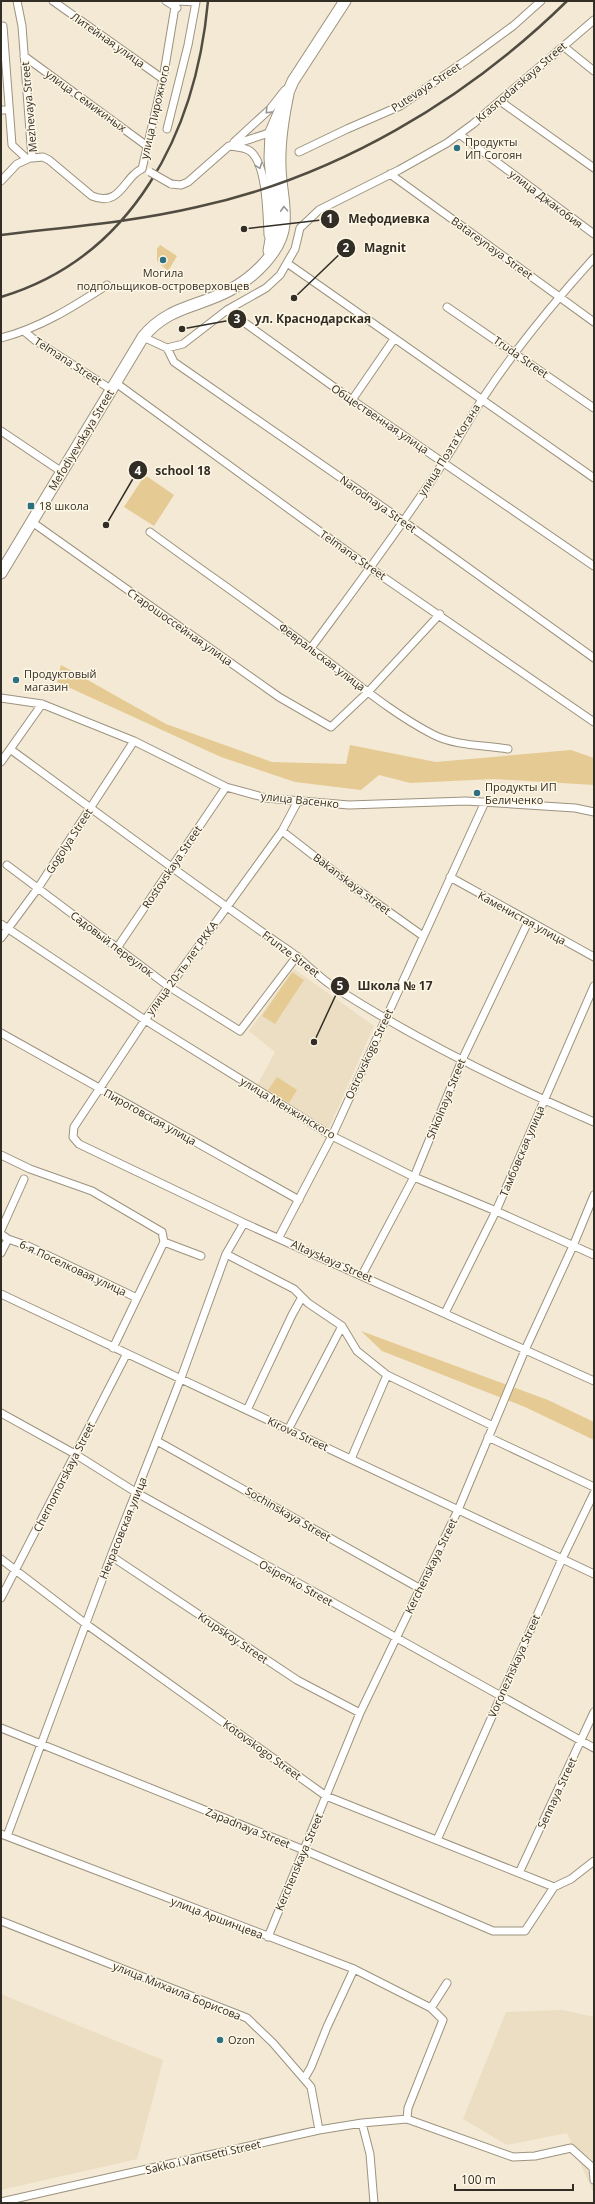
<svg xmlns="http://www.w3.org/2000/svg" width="595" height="2204" font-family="'Open Sans',sans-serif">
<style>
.built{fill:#ebdec2}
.green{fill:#e5cb93}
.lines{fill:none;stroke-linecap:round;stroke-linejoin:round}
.minor-casing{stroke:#9c937f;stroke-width:9}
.primary-casing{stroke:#9c937f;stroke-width:13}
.minor{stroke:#fff;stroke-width:7}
.primary{stroke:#fff;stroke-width:11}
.rail{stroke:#514c42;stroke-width:2.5}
.minor-bridge-casing{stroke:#9c937f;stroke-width:9;stroke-linecap:butt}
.minor-bridge{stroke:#fff;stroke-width:7}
.oneway{stroke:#989692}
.poi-dot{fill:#2d7081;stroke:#fff7e6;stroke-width:1.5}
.labels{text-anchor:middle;stroke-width:3;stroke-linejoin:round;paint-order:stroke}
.street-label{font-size:11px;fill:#322e26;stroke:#fff7e6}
.poi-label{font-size:11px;fill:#322e26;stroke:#fff7e6;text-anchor:start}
.leader{fill:none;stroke:#322e26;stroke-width:1.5}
.callout-dot{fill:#322e26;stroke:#fff7e6;stroke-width:1.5}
.mark-label{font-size:12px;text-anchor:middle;font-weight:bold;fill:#fff}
.callout-label{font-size:12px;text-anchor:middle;font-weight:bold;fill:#322e26;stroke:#fff7e6;stroke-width:3;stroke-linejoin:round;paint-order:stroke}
</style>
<rect width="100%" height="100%" fill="#f3e9d4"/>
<!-- built -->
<path class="built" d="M294,969L374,1026L328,1130L257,1086L275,1052L249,1031Z
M1,1994L163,2060L137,2159L1,2190Z
M562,2010L594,2017V2194L567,2133L507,2145L463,2119L506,2012Z"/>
<!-- green -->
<path class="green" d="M160,245L177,256L168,271L157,261V249Z
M145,475L174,495L154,526L124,507Z
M61,665L166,724L272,762L346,764L350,745L436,762L571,750L594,758V785L494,779L410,783L379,775L361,790L295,782L221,757L57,682Z
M292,972L304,980L275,1024L262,1016Z
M277,1077L297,1090L289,1103L268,1090Z
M361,1331L548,1400L594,1422V1440L525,1407L382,1351Z"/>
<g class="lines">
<!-- minor casing -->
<g class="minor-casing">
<path id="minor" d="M17,1L22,26L32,158L43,157L49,160L92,196C121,208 124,176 142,169L163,79L176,1
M53,1L163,79
M166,1L177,8
M3,26L12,145L26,158
M563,46L594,71
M24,56L147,146
M500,101L594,168
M1,110H9
M167,129L188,45L196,2L178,1
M459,134L594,234
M234,142L270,109L285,90
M229,146C236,147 244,147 250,151C267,164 267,215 268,235
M299,152L347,129L400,106L468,59L513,26L541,1
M390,174L594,322
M1,181L17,164L30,158
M171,184L181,185L188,182L229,146L275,131
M287,263L594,478
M447,307L594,408
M227,310L352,400L594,566
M25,332L36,341L112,390
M143,337L167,348L183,344L227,310L266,288L280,275L295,249L300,228L319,210L399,170L447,143L473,124L594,20
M1,338C40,328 73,307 107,285
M167,348L174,362L403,521L594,658
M116,383L370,568L594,722
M352,400L394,339
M1,431L62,472
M32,522L279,697L331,727L368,692L440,614
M150,532C203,571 257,608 310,648C350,677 389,712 434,735C456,746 485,745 508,749
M311,648C356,587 402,526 443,463C457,442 469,419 483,398C516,348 554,302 594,258
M1,698L42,704L134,741L226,787L266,798L349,805L466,801L575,808L594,812
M10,749C102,816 194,885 288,950C304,961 317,976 334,987C416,1040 504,1083 594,1122
M1,762L42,704
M298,801L282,831L145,1020L74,1127L73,1137L79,1144L244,1223L594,1381
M282,831L354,887L423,936
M7,865L168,986L240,1031L297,956
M450,877L594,957
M1,924L145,1020L332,1136L414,1177L496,1211L594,1255
M1,938L38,888L134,741
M117,948L226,787
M1,1033L299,1200
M1,1155L30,1169L92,1191L162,1232L164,1242L201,1256
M1,1230L24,1179
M1,1234L8,1239L1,1253
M279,1237L332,1136L485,802
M8,1239L28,1246L137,1298
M226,1254L294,1289L308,1303L342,1326L357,1351L387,1375L493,1426
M362,1275L414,1177L462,1060L528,922
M1,1294L594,1574
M445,1313L496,1211L594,986
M113,1348L164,1242
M247,1410L292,1315L302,1297
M1,1413L75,1454L137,1493L594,1748
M288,1430L342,1326
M488,1437L594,1487
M157,1441L419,1588
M351,1459L387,1375
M111,1556L297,1680L360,1713
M1,1559L86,1624L326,1796L554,1887
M1,1598L126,1355
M1,1728L304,1850L493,1931H525L554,1887L571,1879L594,1861
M1,1834L354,1969L431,2008L443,2020L408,2108L407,2119
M7,1836L111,1556L181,1378L226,1254L244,1223
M437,1840L562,1559L594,1493
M519,1873L594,1712
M1,1921L247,2018L273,2043L311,2087L319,2130
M268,1937L360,1713L458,1510L525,1350L573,1246L594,1195
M431,2008L447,1983
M304,2079L311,2067L327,2027L354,1969
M362,2123L370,2154L374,2203
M1,2202L319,2130L362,2123L407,2119L513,2157L535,2156L571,2148L593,2168L594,2180"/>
</g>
<!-- primary casing -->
<g class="primary-casing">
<path id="primary" d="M269,251L275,216L270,158L271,132L293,81L345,1
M1,573L143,337C168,306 199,307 230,290C253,278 282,251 284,224C286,204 280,185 280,166C279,141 283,118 288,94"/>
</g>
<!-- minor -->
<use href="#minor" class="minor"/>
<!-- primary -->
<use href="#primary" class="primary"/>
<!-- rail -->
<path class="rail" d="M1,235C67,227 133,222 197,207C336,177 466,100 567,1
M1,297C134,257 196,131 208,1"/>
<!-- minor-bridge casing -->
<g class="minor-bridge-casing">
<path id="minor-bridge" d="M150,172L171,184"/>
</g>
<!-- minor-bridge -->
<use href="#minor-bridge" class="minor-bridge"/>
</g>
<!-- one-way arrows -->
<defs><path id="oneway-chevron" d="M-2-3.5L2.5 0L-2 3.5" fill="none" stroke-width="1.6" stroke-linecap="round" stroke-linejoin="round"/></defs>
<g class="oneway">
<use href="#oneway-chevron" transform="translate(268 111) rotate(133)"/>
<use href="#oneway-chevron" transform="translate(259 166) rotate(70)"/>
<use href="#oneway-chevron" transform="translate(284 209) rotate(-93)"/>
</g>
<!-- markers -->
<g class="poi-dot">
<circle cx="457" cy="148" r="4"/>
<circle cx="163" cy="260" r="4"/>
<rect x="27" y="502" width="8" height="8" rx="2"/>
<circle cx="16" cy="680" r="4"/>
<circle cx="477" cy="793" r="4"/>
<circle cx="220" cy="2040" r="4"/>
</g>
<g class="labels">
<!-- street labels -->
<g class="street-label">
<text transform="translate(108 40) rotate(35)" y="4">Литейная улица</text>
<text transform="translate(521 82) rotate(-41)" y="4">Krasnodarskaya Street</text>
<text transform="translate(426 87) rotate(-33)" y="4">Putevaya Street</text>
<text transform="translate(86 101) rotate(36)" y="4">улица Семикиных</text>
<text transform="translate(29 107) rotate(-95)" y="4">Mezhevaya Street</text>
<text transform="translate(155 112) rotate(-77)" y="4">улица Пирожного</text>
<text transform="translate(546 199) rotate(37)" y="4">улица Джакобия</text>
<text transform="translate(492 248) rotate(36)" y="4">Batareynaya Street</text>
<text transform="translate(521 357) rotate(35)" y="4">Truda Street</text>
<text transform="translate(68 361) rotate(33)" y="4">Telmana Street</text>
<text transform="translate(380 419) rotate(34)" y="4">Общественная улица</text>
<text transform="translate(81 440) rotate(-59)" y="4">Mefodiyevskaya Street</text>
<text transform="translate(449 450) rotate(-58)" y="4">улица Поэта Когана</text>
<text transform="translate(378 504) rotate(35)" y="4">Narodnaya Street</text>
<text transform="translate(353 555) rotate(35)" y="4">Telmana Street</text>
<text transform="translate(180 627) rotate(35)" y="4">Старошоссейная улица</text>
<text transform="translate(322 657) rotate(37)" y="4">Февральская улица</text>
<text transform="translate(300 800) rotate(6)" y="4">улица Васенко</text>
<text transform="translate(69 841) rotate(-57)" y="4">Gogolya Street</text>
<text transform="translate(172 867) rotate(-56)" y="4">Rostovskaya Street</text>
<text transform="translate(352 884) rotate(37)" y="4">Bakanskaya street</text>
<text transform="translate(522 918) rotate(29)" y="4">Каменистая улица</text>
<text transform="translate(112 944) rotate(37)" y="4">Садовый переулок</text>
<text transform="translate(291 954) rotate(37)" y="4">Frunze Street</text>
<text transform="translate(182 968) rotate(-54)" y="4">улица 20-ть лет РККА</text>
<text transform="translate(369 1054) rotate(-65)" y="4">Ostrovskogo Street</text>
<text transform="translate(446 1099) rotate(-68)" y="4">Shkolnaya Street</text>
<text transform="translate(288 1108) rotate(31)" y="4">улица Менжинского</text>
<text transform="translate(150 1117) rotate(29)" y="4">Пироговская улица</text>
<text transform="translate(522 1151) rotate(-67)" y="4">Тамбовская улица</text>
<text transform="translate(332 1261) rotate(24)" y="4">Altayskaya Street</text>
<text transform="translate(73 1268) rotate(25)" y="4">6-я Поселковая улица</text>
<text transform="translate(298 1434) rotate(25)" y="4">Kirova Street</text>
<text transform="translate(64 1477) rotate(-63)" y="4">Chernomorskaya Street</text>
<text transform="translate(288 1514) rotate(30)" y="4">Sochinskaya Street</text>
<text transform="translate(123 1528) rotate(-68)" y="4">Некрасовская улица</text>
<text transform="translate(431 1566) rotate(-64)" y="4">Kerchenskaya Street</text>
<text transform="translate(296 1583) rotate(29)" y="4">Osipenko Street</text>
<text transform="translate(233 1638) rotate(34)" y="4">Krupskoy Street</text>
<text transform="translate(514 1666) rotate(-66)" y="4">Voronezhskaya Street</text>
<text transform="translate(262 1750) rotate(36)" y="4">Kotovskogo Street</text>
<text transform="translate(557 1793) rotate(-65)" y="4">Sennaya Street</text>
<text transform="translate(248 1828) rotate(22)" y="4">Zapadnaya Street</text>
<text transform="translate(299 1862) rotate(-67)" y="4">Kerchenskaya Street</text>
<text transform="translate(217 1918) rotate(21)" y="4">улица Аршинцева</text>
<text transform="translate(177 1991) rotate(22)" y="4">улица Михаила Борисова</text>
<text transform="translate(203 2157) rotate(-13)" y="4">Sakko i Vantsetti Street</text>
</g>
<!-- poi labels -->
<g class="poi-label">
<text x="465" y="146">Продукты<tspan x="465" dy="13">ИП Согоян</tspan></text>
<text x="163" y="277" text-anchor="middle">Могила<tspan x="163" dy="13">подпольщиков-островерховцев</tspan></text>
<text x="39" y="510">18 школа</text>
<text x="24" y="678">Продуктовый<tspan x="24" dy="13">магазин</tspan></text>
<text x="485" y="791">Продукты ИП<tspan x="485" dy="13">Беличенко</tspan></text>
<text x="228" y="2044">Ozon</text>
</g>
</g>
<!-- callouts -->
<path class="leader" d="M244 229L330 219M294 298L346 248M182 329L237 319M106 525L138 470M314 1042L340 986"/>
<g class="callout-dot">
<circle cx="244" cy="229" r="4"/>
<circle cx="294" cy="298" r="4"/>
<circle cx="182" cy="329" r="4"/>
<circle cx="106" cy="525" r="4"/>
<circle cx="314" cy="1042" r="4"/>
<circle cx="330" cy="219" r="10"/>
<circle cx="346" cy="248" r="10"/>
<circle cx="237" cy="319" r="10"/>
<circle cx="138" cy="470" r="10"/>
<circle cx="340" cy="986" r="10"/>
</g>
<g class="mark-label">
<text x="330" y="223">1</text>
<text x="346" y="252">2</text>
<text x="237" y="323">3</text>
<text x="138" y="475">4</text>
<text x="340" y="990">5</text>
</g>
<g class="callout-label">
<text x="389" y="223">Мефодиевка</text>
<text x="385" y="252">Magnit</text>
<text x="313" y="323">ул. Краснодарская</text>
<text x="183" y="475">school 18</text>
<text x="395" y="990">Школа № 17</text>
</g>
<!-- border -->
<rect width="595" height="2204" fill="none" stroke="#322e26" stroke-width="4"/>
<!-- scale -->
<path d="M455 2184v6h118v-6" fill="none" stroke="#322e26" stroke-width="2"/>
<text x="461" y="2184" font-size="12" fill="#322e26" stroke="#fff7e6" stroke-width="3" paint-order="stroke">100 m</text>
</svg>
